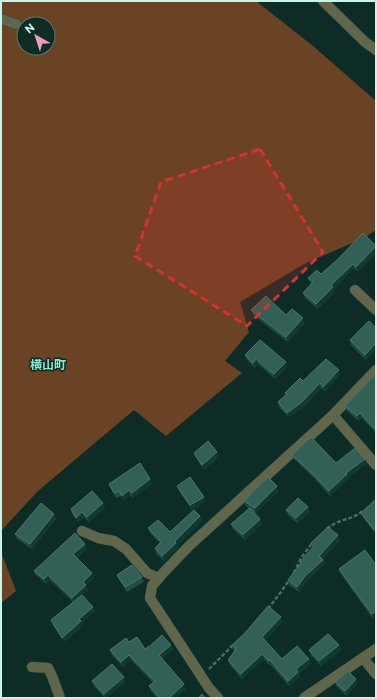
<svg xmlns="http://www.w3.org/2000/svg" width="377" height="699" font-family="Commissioner,'Noto Sans JP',sans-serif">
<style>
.green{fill:#6a4324;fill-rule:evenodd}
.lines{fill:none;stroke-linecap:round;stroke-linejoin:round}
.minor-casing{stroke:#274841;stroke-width:11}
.path{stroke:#476b63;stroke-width:2.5;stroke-dasharray:4 2;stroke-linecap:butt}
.minor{stroke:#60664a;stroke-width:10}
.wall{fill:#204e44}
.shaded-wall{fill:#113931}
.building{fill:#326056;stroke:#49776d}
.marked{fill:#d53232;fill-opacity:0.2;stroke:#d53232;stroke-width:3;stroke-dasharray:8 5;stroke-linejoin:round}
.labels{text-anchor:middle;stroke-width:3;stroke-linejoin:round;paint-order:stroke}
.quarter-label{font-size:12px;font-weight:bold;fill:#89e8d2;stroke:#0d2c26}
</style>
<rect width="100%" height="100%" fill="#0d2c26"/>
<!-- green -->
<path class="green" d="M1,1H256L313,46L376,101V230L364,238L306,263L240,302L249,332L225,361L242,373L166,436L134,410L38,491L1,531ZM24,24H48V48H24Z
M1,552L16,591L1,603Z"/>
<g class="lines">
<!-- minor casing -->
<g class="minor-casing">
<path id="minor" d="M323,1L365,42L376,50
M1,19L16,24
M355,290L376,310
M333,415L376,465
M82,531L98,538L114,541L126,549L147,573L159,578
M363,658L376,674
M32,667L48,668L52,676L60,698
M218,698L209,688L150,598L152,586L164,572L189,546L333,415L376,370
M304,698L376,649"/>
</g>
<!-- path -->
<path class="path" d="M327,529C337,519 352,520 363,511
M294,573L301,558L313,542
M268,609L278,596L290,579
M209,669L234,644"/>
<!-- minor -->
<use href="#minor" class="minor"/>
</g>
<!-- wall -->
<path class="wall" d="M376,246V253L358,272L354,268L334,289L335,292L318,309L305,298L303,293L311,284L308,278L321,274Z
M251,310L305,323L288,342L253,315Z
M376,328V349L366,360L351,345L350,340Z
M245,355L287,367L275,379L258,364L255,368L247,360Z
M376,374V433L362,418L359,421L347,411L345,406Z
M340,375L325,391L321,388L304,407L289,417L279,407L278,402L286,395L285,393L303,381Z
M194,453L219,457L204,470L196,458Z
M292,455L336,463L366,464L348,478V479L330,496L315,479L294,459Z
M150,479L152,484L133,498L130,495L124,501L121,496L116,498L109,484Z
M177,486L205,501L192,510L179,491Z
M279,491L256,513L251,509L262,524L245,540L233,529L231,524L249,508L246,506L244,501Z
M376,499V534L363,517L361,513Z
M103,503L105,508L89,522L84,517L78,522L72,513L71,509Z
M286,510L310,512L297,523L288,515Z
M54,514L56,519L32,549L17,539L15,534Z
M200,516L202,521L177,546L178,548L164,561L156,553L155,548L160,543L150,533L148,528L170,532Z
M340,540L323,559L324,564L307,581L299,592L289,585L288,580L300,564V562L313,548L311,543Z
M87,549L77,558L94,578L86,585L88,590L82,595L93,607L95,611L82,623L83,626L64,642L53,625L51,620L73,602L50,580L46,584L36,575L34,571Z
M365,550L373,619L341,574L339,569Z
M117,575L142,577L144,582L127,592L119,579Z
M281,617L282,622L265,641L282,659H309L311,664L299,673L300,677L289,686L271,665L270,666L264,659L242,679L230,665L228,660L235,651L233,650L232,645Z
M129,642L145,649L149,647L171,645L173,650L162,658L186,689L176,698H157L151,691L149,686L153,683L131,660L123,667L112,655L110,650Z
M339,645L341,650L321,666L311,655L309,650Z
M124,677L125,682L107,698H105L94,686L92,681Z
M356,679L357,684L347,696L337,687L335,682Z"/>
<!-- shaded-wall -->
<path class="shaded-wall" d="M376,246V253L358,272L356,267Z
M353,264L354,268L334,289L335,292L318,309L316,304L331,285Z
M303,318L305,323L288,342L286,337Z
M376,343V349L366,360L365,355Z
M256,359L258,364L255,368L253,363Z
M286,362L287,367L275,379L274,374Z
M339,370L340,375L325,391L323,387Z
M320,383L321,388L304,407L289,417L287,413Z
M360,413L362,418L359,421L357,416Z
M217,452L219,457L204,470L202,465Z
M365,459L366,464L348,478V479L330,496L329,491L346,473Z
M150,479L152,484L133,498L132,493Z
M277,486L279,491L256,513L255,508Z
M129,490L130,495L124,501L122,496Z
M204,497L205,501L192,510L190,505Z
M103,503L105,508L89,522L87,517Z
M308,507L310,512L297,523L296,518Z
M82,512L84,517L78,522L76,518Z
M54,514L56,519L32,549L30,544Z
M200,516L202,521L177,546L178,548L164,561L162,556L175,541Z
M260,519L262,524L245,540L243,535Z
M338,535L340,540L321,561L323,560L324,564L307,581L299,592L297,587L319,556Z
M85,544L87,549L75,559L73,554Z
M92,573L94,578L86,585L88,590L74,603L72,598L83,582Z
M48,575L50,580L46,584L44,579Z
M93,607L95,611L82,623L83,626L64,642L62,638L79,619Z
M376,611V617L373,619L372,614Z
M281,617L282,622L264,642L262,637Z
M171,645L173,650L161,659L159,655Z
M339,645L341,650L321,666L319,661Z
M262,654L264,659L242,679L241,674Z
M129,655L131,660L123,667L121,662Z
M309,659L311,664L299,673L300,677L289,686L288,681L296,669Z
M270,660L271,665L270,666L269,661Z
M124,677L125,682L107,698H106L104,694Z
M356,679L357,684L347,696L345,691Z
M184,684L186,689L176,698H169Z"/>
<!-- building -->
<path class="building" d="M363,233L376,246L356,267L353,264L331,285L333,287L316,304L303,293L313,282L308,278L317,270L321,274L337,260Z
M266,296L286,315L292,309L303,318L286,337L251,310Z
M369,321L376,328V343L365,355L350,340Z
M260,340L286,362L274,374L256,359L253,363L245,355Z
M326,359L339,370L323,387L320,383L302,402L287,413L278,402L287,394L285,393L300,378L303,381Z
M376,374V430L360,413L357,416L345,406Z
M311,437L336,463L355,448L365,459L346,473L347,474L329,491L313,474L292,455Z
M208,441L217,452L202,465L194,453Z
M140,463L150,479L132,493L129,490L122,496L119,491L114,493L109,484Z
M190,477L204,497L190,505L177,486Z
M268,477L277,486L255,508L244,501Z
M92,491L103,503L87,517L82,512L76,518L71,509Z
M298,498L308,507L296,518L286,510Z
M376,499V528L374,530L361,513Z
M41,503L54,514L30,544L15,534Z
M250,508L260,519L243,535L231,524Z
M194,510L200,516L175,541L176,543L162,556L155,548L161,542L148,528L158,520L170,532Z
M328,527L338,535L319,556L323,560L305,576L297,587L288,580L301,563L300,562L314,546L311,543Z
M75,533L85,544L73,554L92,573L83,582L86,585L72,598L48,575L44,579L34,571Z
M365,550L376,565V611L372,614L339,569Z
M132,565L142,577L125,587L117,575Z
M82,595L93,607L79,619L81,621L62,638L51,620Z
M268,606L281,617L262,637L282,659L297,646L309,659L296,669L298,672L288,681L270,660L269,661L262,654L241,674L228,660L236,649L232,645L245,633Z
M328,634L339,645L319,661L309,650Z
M162,635L171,645L159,655L184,684L169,698H160L149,686L155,681L129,655L121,662L110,650L126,638L129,642L137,637L145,649L149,646V647Z
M112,664L124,677L104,694L92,681Z
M348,671L356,679L345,691L335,682Z
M202,694L206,698H198Z"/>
<!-- marked area -->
<path class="marked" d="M260,149L323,252L247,326L135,256L161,182Z"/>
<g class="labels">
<!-- quarter labels -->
<g class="quarter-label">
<text x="48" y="369">横山町</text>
</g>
</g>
<!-- border -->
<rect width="377" height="699" fill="none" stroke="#c8f5e9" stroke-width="4"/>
<!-- north arrow -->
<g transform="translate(36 36) rotate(321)"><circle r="19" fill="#0d2c26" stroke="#587c74"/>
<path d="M0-3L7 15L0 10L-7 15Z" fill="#ef9ab8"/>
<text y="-6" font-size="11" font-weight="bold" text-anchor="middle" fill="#c8f5e9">N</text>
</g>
</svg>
